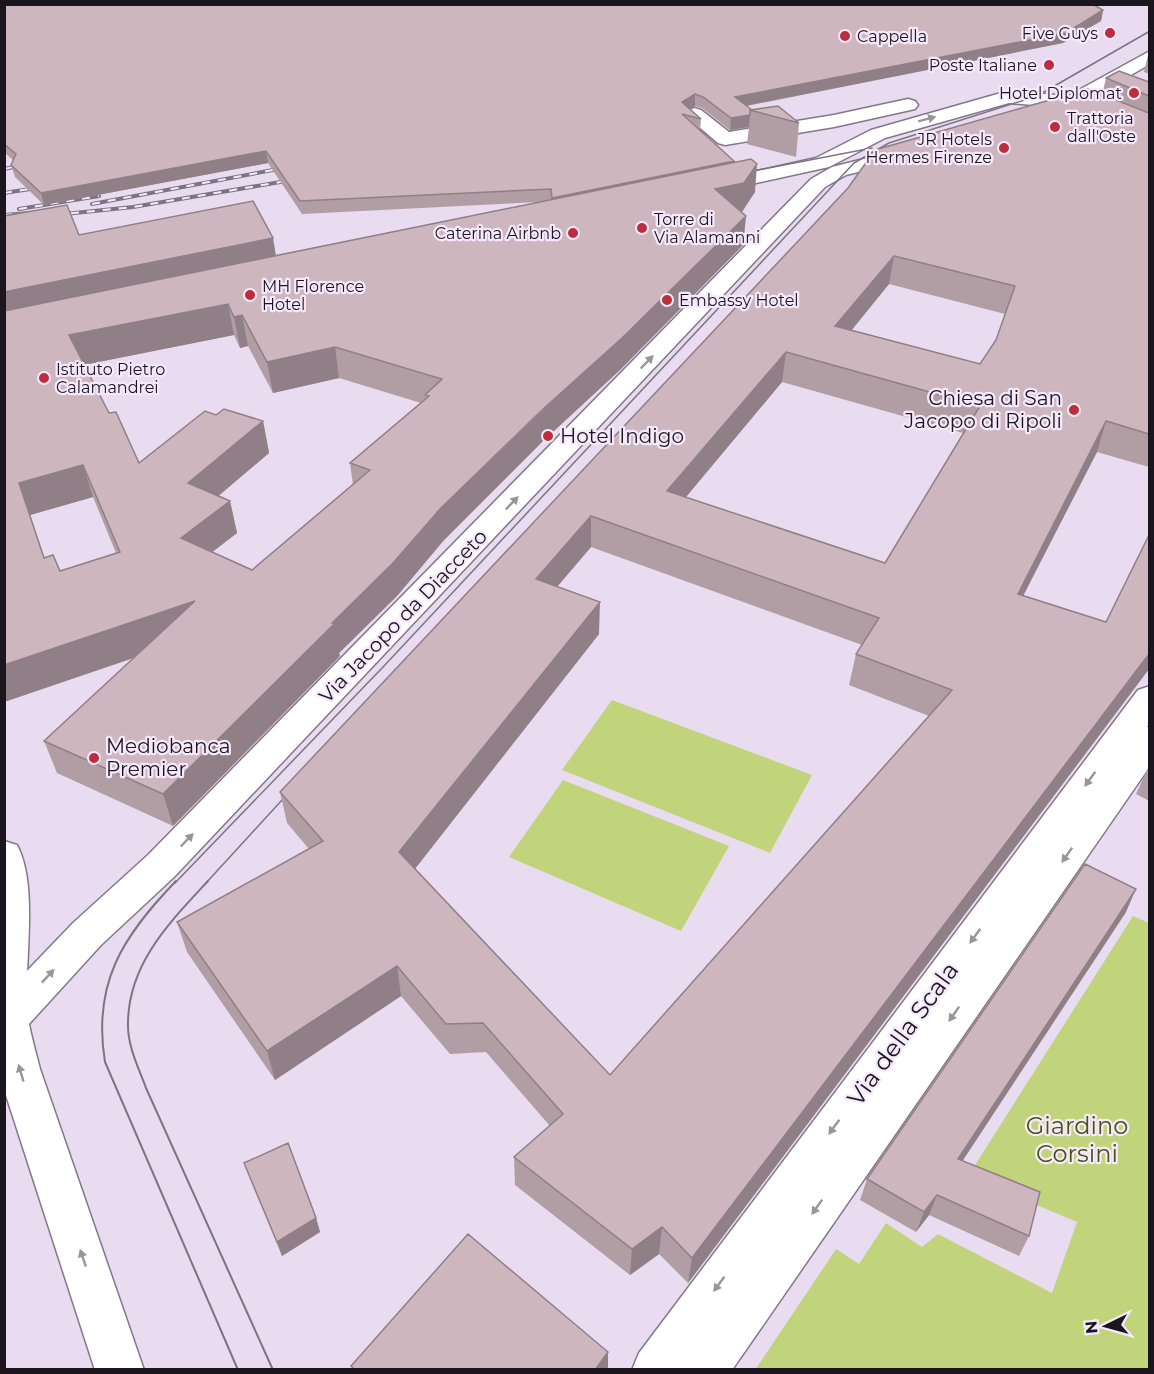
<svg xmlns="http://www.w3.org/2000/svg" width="1154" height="1374" font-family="Montserrat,sans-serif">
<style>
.green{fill:#c1d47c}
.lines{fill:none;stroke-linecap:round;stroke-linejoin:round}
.minor-casing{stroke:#837789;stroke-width:3}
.major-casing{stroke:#837789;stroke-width:3}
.minor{fill:#fff;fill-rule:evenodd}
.major{fill:#fff;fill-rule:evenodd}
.tram-far1{stroke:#7d7482;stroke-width:1.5}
.tram{stroke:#7d7482;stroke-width:2}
.rail-casing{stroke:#7d7482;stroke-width:4}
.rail{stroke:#f6e9fd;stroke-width:2;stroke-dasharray:8;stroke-linecap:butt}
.wall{fill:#b19da4;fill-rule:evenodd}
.shaded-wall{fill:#907f86}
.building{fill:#ceb6bf;stroke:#907f86;stroke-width:1.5;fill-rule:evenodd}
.oneway{fill:#989699}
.poi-dot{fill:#be2d3c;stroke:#f6e9fd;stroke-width:2}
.labels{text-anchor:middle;stroke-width:4.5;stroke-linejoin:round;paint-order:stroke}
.far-poi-label{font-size:16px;fill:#1b161d;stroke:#f6e9fd;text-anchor:start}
.poi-label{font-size:20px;fill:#1b161d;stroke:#f6e9fd;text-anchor:start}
.street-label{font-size:20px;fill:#1b161d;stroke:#f6e9fd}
.near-street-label{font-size:24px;fill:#1b161d;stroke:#f6e9fd}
.near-park-label{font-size:24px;fill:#49550e;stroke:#f6e9fd}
</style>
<rect width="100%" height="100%" fill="#e9dcf0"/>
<!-- green -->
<path class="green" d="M612,700L812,775L770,853L562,770Z
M563,780L729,846L681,931L509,857Z
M1133,916L1149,923V1369L755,1370L836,1249L859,1264L886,1223L922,1247L938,1234L1052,1293L1077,1222L968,1176Z"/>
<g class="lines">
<!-- minor casing -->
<g class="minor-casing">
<path id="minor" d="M1150,51V64L1086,101L1150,128V141L1071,109L1051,116L1041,110L1045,106L1009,103L885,138L829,167L711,193L704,191L700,187L704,183L816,158L871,130L1008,91L1068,96Z
M908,99L915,101L918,105L915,109L834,127L725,145L718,143L684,114L694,108L701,110L729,132L834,115Z
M907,148L914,150L917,154L914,158L846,175L825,187L174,877L101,945L18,1036L4,1041V995L73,923L148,855L811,179L832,167Z
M1150,686V723L1147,727H1150V766L732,1370H632L639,1353L1138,690Z"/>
</g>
<!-- major casing -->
<g class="major-casing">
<path id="major" d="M4,841L17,845C40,888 22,969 28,1019C31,1036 36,1053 40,1069L144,1370H95L4,1089Z"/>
</g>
<!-- minor -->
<use href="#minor" class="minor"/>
<!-- major -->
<use href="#major" class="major"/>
<!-- tram-far1 -->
<path class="tram-far1" d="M742,173L872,148
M702,345L776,266
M175,883L384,666L854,163L889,143L1037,96L1150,31
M206,883L293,788"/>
<!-- tram -->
<path class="tram" d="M176,881C123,936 92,983 105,1062L238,1370
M208,881C169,923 127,965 128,1026C128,1047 139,1069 146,1088L273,1370"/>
<!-- rail casing -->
<g class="rail-casing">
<path id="rail" d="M4,169L28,164
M4,193L43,187
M92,204L289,167
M19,209L99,196
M4,215L29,213
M55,215L133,207L298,179"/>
</g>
<!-- rail -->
<use href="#rail" class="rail"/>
</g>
<!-- wall -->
<path class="wall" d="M4,4L1103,10L1101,21L1063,43L747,106L752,110L799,123L796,157L747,144L749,127L730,130L702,108L695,106L690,109L701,119L700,131L734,162L755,192L741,212L746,216L743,245L621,369L542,442L444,540L397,596L339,653L340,656L173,826L57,773L44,741L134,658L4,702V216L79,235L276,255L538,202L302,214L268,163L44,205L15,177L11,165L13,160L6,154L4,149ZM234,335L240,348L248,346L273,393L339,378L421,403L350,463L353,485L252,570L212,552L237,533L230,501L218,496L269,453L263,421L216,415L139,463L109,413L84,365ZM93,497L116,553L60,571L44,558L30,515Z
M1149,51V74L1144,72Z
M1106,78L1149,82V467L1097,452L1023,596L1106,622L1149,535V669L688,1283L659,1254L630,1275L515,1185L514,1157L550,1126L486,1052L450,1054L401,996L275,1080L187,952L177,922L309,849L287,823L280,792L848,188L1102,95ZM889,284L1005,314L996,340L980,364L852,330ZM782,382L963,433L885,563L686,497ZM591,547L862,645L856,654L849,685L929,716L610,1075L415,868L599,634L557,587Z
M1149,766V801L1136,794Z
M1126,912L962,1161L1029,1236L1019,1256L929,1215L916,1232L860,1200L867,1179Z
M244,1163L316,1218L320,1232L282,1256Z"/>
<!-- shaded-wall -->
<path class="shaded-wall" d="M1103,10L1101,21L1063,43L734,108L735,97Z
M695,94V106L682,114V102Z
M750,115L749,127L730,130L731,118Z
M266,151L268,163L44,205L41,193Z
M757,164L755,192L742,212L715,189Z
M746,216L743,245L621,369L542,442L444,540L397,596L339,653L340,656L173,826L163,794L332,623L441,508Z
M273,238L278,268L4,325V292Z
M894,256L889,284L831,355L835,326Z
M228,304L234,335L78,366L69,335Z
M242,315L248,346L240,348L234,317Z
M335,347L339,378L273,393L267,362Z
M786,352L782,382L665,522L667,491Z
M263,421L269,453L196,515L188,483Z
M1106,421L1097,452L1008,625L1018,594Z
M83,465L93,497L30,515L55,590L19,483Z
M230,501L237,533L189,570L181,538Z
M591,516V547L537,610L536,579Z
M195,601L203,634L4,702V665Z
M600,602L599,634L404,883L399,852Z
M1149,654V669L688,1283L692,1258Z
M1136,889L1126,912L950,1180L958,1159Z
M397,966L401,996L275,1080L267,1051Z
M937,1195L929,1215L916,1232L924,1212Z
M316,1218L320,1232L282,1256L277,1242Z
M662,1227L659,1254L630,1275L632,1249Z
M608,1352V1370H595Z"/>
<!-- building -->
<path class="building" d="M4,4H1092L1103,10L1066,33L735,97L752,110H750V115L731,118L703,97L695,94L682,102L701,119L682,114L734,161L552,198L551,189L300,201L266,151L41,193L11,165L16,154L4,144Z
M1119,71L1149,82V96L1106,78Z
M1088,89L1149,113V434L1106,421L1018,594L1106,622L1149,535V654L692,1258L662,1227L632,1249L514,1157L563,1114L483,1023L446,1024L397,966L267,1051L177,922L323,841L280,792L848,188L875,150ZM894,256L1015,286L996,340L980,364L835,326ZM786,352L980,406L885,563L667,491ZM591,516L879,618L856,654L952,690L610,1075L399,852L600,602L536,579Z
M778,106L799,123L750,110Z
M751,159L757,164L744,183L715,189L746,216L622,338L542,410L441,508L393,563L332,623L334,624L163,794L44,741L195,601L4,665V311ZM228,304L234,317L242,315L267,362L335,347L442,379L425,395L429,396L350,463L370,470L252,570L181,538L230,501L188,483L263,421L224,409L216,415L205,411L139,463L116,412L109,413L69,335ZM83,465L120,552L60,571L53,555L44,558L19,483Z
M253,201L273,238L4,292V216L67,205L79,235Z
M1085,864L1136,889L958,1159L1040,1192L1029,1236L937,1195L924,1212L867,1179Z
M288,1143L316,1218L277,1242L244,1163Z
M468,1234L608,1352L595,1370H355L351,1366Z"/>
<!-- one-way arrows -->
<defs><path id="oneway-solid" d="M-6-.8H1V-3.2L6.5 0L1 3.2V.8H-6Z" transform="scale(1.5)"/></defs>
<g class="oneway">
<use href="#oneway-solid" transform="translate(927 119) rotate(-15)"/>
<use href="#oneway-solid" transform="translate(647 362) rotate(-46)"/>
<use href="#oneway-solid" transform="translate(512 503) rotate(-46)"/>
<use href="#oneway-solid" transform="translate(1090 779) rotate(126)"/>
<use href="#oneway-solid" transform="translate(187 840) rotate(-46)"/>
<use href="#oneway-solid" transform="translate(1067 855) rotate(125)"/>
<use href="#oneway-solid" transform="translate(975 936) rotate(126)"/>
<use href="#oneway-solid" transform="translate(48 976) rotate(-47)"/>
<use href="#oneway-solid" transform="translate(954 1014) rotate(125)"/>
<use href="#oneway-solid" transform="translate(21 1073) rotate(-106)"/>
<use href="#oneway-solid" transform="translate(834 1127) rotate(126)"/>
<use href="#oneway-solid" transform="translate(817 1207) rotate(125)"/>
<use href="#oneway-solid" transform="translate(83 1258) rotate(-109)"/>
<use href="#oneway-solid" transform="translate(719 1284) rotate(126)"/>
</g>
<!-- markers -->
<g class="poi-dot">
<circle cx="1110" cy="33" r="6"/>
<circle cx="845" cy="36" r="6"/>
<circle cx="1049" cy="65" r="6"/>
<circle cx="1134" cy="93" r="6"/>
<circle cx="1055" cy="127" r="6"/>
<circle cx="1004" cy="148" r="6"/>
<circle cx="642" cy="228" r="6"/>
<circle cx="573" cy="233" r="6"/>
<circle cx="250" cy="295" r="6"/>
<circle cx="667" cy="300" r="6"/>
<circle cx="44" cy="378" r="6"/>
<circle cx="1074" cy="410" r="6"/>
<circle cx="548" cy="436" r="6"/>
<circle cx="94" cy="758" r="6"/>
</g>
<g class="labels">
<!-- far-poi labels -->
<g class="far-poi-label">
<text x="1098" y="39" text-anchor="end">Five Guys</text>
<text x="857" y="42">Cappella</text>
<text x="1037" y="71" text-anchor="end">Poste Italiane</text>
<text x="1122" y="99" text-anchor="end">Hotel Diplomat</text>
<text x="1067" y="124">Trattoria<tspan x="1067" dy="18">dall'Oste</tspan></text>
<text x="992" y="145" text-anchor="end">JR Hotels<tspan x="992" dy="18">Hermes Firenze</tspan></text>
<text x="654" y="225">Torre di<tspan x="654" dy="18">Via Alamanni</tspan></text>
<text x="561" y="239" text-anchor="end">Caterina Airbnb</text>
<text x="262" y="292">MH Florence<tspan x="262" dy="18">Hotel</tspan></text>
<text x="679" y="306">Embassy Hotel</text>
<text x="56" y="375">Istituto Pietro<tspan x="56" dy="18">Calamandrei</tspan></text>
</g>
<!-- poi labels -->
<g class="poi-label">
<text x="1062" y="405" text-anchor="end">Chiesa di San<tspan x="1062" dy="23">Jacopo di Ripoli</tspan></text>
<text x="560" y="443">Hotel Indigo</text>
<text x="106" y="753">Mediobanca<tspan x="106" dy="23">Premier</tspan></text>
</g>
<!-- street labels -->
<g class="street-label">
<text transform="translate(403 616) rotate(-46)" y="7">Via Jacopo da Diacceto</text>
</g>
<!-- near-street labels -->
<g class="near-street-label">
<text transform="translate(903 1034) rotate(-54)" y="8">Via della Scala</text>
</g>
<!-- near-park labels -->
<g class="near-park-label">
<text x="1077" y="1134">Giardino<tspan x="1077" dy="28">Corsini</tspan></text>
</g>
</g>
<!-- border -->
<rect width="1154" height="1374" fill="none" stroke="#1b161d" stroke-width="12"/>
<!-- north arrow -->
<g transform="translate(1106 1326) rotate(265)" stroke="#f6e9fd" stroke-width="4.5" paint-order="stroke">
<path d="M0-4.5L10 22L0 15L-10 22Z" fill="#1b161d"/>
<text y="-9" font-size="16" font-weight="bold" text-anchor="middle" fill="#1b161d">N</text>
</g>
</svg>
